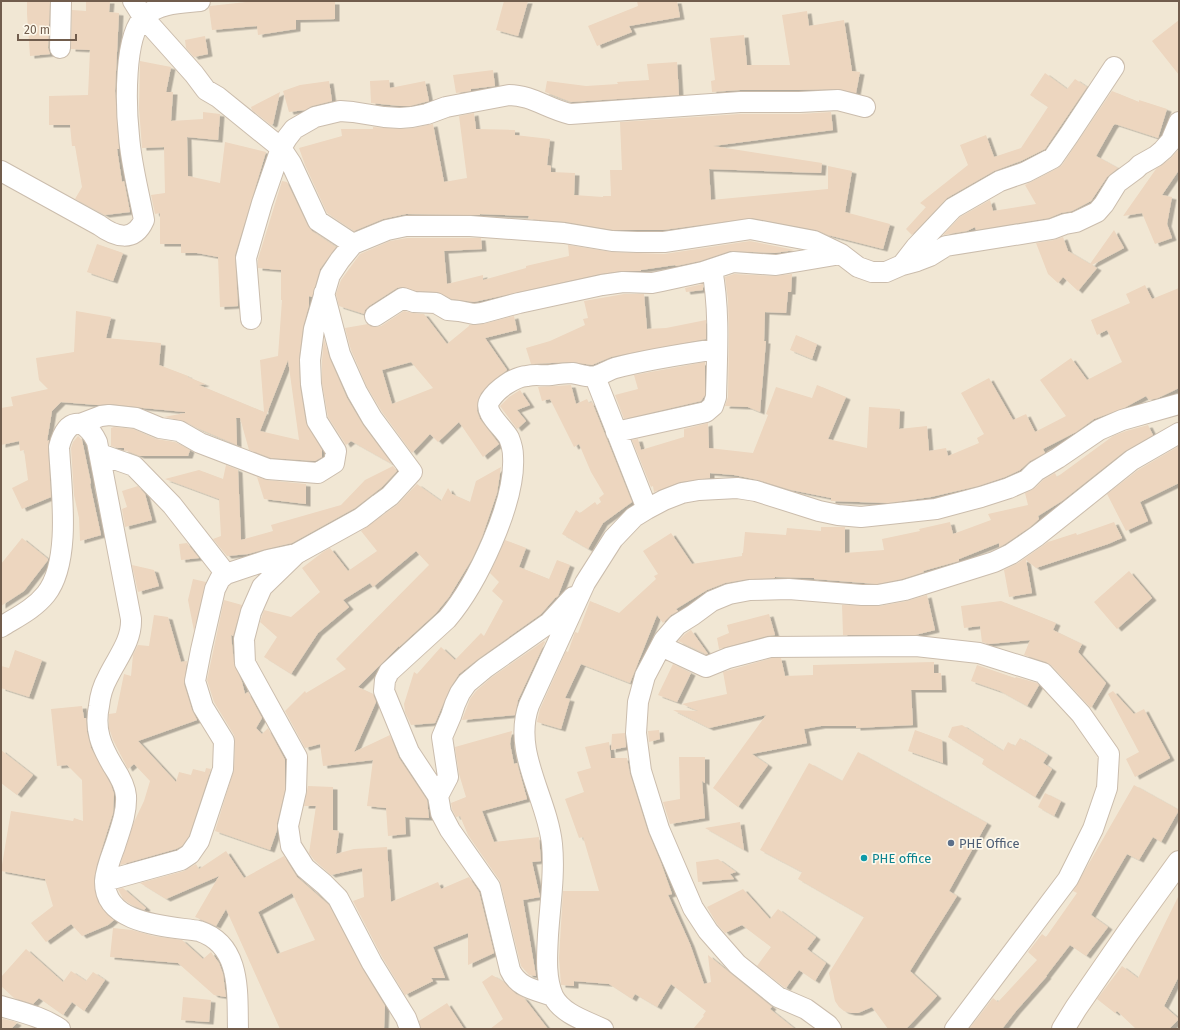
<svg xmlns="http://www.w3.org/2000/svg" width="1180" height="1030" font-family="'Fira Sans',sans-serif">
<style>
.residential{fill:#f1e7d4}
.building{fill:#edd6bf;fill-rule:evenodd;filter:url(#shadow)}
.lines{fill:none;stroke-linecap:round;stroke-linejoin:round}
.minor-casing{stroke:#cbbdad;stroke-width:22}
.secondary-casing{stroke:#cdbdab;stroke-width:24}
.minor{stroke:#fff;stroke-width:20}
.secondary{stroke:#fff;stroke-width:22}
.service-dot{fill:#5c6f8a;stroke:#fdf8eb;stroke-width:1.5}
.culture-dot{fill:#0f9aa8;stroke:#fdf8eb;stroke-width:1.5}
.labels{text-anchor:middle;stroke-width:3.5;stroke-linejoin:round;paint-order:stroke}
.service-label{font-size:13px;fill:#4e5e75;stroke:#fdf8eb;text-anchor:start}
.culture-label{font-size:13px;fill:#0d838f;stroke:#fdf8eb;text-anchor:start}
</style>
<defs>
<filter id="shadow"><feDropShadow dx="4.5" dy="2.5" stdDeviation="0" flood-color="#0004"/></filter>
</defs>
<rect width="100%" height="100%" fill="#faf4e5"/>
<!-- residential -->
<path class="residential" d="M1,1H1179V1029H1Z"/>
<!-- building -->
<path class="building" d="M27,1H50L48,48L50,54L30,56L27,14Z
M86,1H110L109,12L119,13L115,91L119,149H117L122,182L124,181L130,212L105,215L75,199L82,187L75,146H72L70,125H49V96L88,95L90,50L71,49L72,10L86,11Z
M255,1L335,2V19L296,20V29L258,35L257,26L212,30L209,8L210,6Z
M504,1H528L518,36L496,30Z
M637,1H677L680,17L629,26L632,32L597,46L588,26L638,6Z
M807,11L809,26L844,20L852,71L860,72L856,93L838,89L799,90H740L712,92L711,81L715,80L710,38L744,35L747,65H790L782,15Z
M1179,20V75L1152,41Z
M205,36L208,54L194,57L186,48L185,40Z
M140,61L171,67L166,92H173L171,121L203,119V112L220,114L218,140L187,137L188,176L220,183L225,142L266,152L235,255L238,306L220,307L218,257L197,253H181V244H160V213L155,214L151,195L165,193L164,147L142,148L139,108Z
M677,62L679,95L571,102L545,92L547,81L586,86L618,84L617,82L649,80L647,64Z
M493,70L495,86L471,89V91L456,93L453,75Z
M1045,73L1067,89L1075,79L1087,87L1045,149L1021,161L994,171L947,198L912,235L906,229L926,207L920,203L968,165L960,145L986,135L994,157L1021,148L1048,107L1030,95Z
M389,80L390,88L425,81L429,101L410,106H400L371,103L370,81Z
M329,81L332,101L312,106L305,110L289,112L283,91L300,85Z
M1112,91L1139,102V100L1167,109L1158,138L1115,124L1113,126L1096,156L1118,168L1107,177L1091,201L1072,211L1061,213L1049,218L976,230L975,227L967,231L943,235L960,217L990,200L993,211L1036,204L1025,185L1058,168L1062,165Z
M280,92L273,124L271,125L252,110L251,107Z
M831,112L833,130L713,146L822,163L821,173L709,169L711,200L828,189V166L852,171L845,212L890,224L883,249L828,235L816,230L752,218L663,230H613L566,222L528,219L529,216L480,214V215L406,214L383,219L354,231L327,213L305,165L299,148L342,136L341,129H373V127L401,129L414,128L433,124L444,182L467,178L459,116L474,113L476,129L515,130V135L550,139L547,165L551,166V172L575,173L574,195L603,197V196H611L610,170H622L620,122L740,114H799Z
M1179,149V170L1162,195L1172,197L1167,224L1172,238L1155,244L1142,213L1123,216L1156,169L1170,159Z
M282,181L287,182L308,226L312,231L336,247L320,269L312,297L309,296V305L303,327L299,359L300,386L306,423L322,450V457L315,461L271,458L249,450L240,418H236L237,445L197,428L184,421L164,417L185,413V412L143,408L137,407L110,404L97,405L61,402L52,411L47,441L49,440L48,448L51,497L22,509L12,488L28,480L24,450L20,451L19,441L1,445V408L13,406L11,397L48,389L39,380L36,358L74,352L76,311L111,317L106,338L161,343L159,365L188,376V377L205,384L199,385L264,412L260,360L278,356L282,300H281V270L258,268V259ZM288,360L299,440L260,431Z
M1114,230L1124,248L1092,265L1097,268L1078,291L1063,277L1058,283L1048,274L1036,243L1054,240L1063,237L1068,251L1090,264Z
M407,238H481L482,249L444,251L447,284L483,275V280L526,268V266L569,256L568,245L612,252L664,254L750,241L795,250L775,253L730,251L700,261L676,266L675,265L641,270V271H622L600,274L474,302L452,299L437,292L416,291L402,287L397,288L369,306L365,310L364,314L339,306L336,294L341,280L360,254L390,241Z
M97,244L123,253L113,281L87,272Z
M734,274L775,276L792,274L791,292H788L786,313L765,312L764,341H766L760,412L748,407L725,406L728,397L729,332L728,300L725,277Z
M703,284V290L686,292L685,288Z
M1145,285L1152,299L1179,288V388L1158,398L1149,400L1146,396L1124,408L1094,419L1076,432L1043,449L1045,453L1030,461L1020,470L1005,477L978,486L931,497L888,503L831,501V498L791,490L758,480L734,475L710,473V478L680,482L654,492L653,486L651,487L632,440L638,439L641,450L684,437V429L708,423L709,448L753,453L768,415L766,414L776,387L812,398L817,385L846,397L828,439L867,448L869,407L900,409L899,429L927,426L929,451L946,448L948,456L979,443L977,438L984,434L961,393L989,378L1013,420L1026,414L1035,432L1066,416L1040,380L1071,358L1087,380L1122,362L1107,330L1097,335L1091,320L1130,303L1126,294Z
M624,294H644L647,329L666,328L706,320V339L625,354L611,357L592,365L572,362L531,364L526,348L550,341L585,325L583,319L588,318L584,301Z
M404,311L413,313L424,314L447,344L469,326V325L483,324L514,316L517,330L485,338L507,370L489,384L481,393L478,401L477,411L480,419L499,444L483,457L459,422L438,442L430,434L412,453L382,412L367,387L351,350L345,328L368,324L370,326L376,327L381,326ZM411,362L433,388L392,404L382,370Z
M796,335L817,344L812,359L790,350Z
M324,339L330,359L347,398L363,425L392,464L351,441L346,445L328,417L322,383V360Z
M705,362V395L701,401L624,419L615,395L638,389L634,375Z
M571,385L576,404L587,399L589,403L592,402L632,502L603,523L588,549L562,534L576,510L580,513L595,502L597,505L601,502L599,498L604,494L591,472L579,444L574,447L550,399L542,401L538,387Z
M520,390L530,405L517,410L526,421L517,429L500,406L509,397Z
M1148,425L1153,435L1125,451L1062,501L1038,516L1039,519L1030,527L1005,544L999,547V543L959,559V561L923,571L924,572L902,579L877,584L814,579V578L775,577V578L748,579L725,583L707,590L676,609L678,611L671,615L663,623L657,615L630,683L581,664L565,698L570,699L561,729L537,722L540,709L566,651L568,652L575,632L578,633L590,601L619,613L656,579L654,576L658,574L643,551L671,533L692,564L742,556V553H743L745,532L786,535L787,528L821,531V527H845V553L884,550L882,539L920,531L919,529L950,522L953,534L991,520L988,514L1028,505L1025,493L1035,488L1043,480L1055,473L1057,477L1113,436L1126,431Z
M114,427L133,429L156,439L175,442L190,450L188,456H140L124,450V448H118L111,446V428Z
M78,436L82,440L91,483L90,484L101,535L80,541L79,518L74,495L71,448L73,442Z
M1179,446V483L1140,502L1148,521L1126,531L1107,494L1138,470Z
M226,465L238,470L241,540L273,531L271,525L341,505L365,480L393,466L397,471L382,487L355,508L292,543L266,549L248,554L227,556L213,539L221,536L219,499L165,479L199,470L223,479Z
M501,467L497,493L482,537L472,559L449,597L436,613L399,647V646L358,687L373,694L376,702L354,752L390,735L399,758L427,800L429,818L405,817L406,834L388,836L386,808L367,806L373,760L323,766L320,744L305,748L285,711L305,691L306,693L346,669L336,659L429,565L416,551L373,587L370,583L343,600L349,607L318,633L291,674L264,657L277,637L260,622L264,610L291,617L320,592L302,568L323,552L330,548L348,571L377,551L361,531L397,505L417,484L441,501L448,488L452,494L470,502L476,481Z
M257,477L267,480L306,484V504L264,499Z
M138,486L145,494L152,520L125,527L122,509L127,507L122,491Z
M1114,522L1122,538L1108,544L1036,568L1026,560L1032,593L1009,597L1004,570L1018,563L1048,542L1076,533L1077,535Z
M22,538L48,559V560L24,591L1,606V564Z
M505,540L526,548L519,567L549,579L557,560L570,565L558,596L555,598L541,614L478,659L459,674L450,688L435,723L411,725L405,712L404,704L414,672L417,674L441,647L455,660L481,633L484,636L503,601L492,591L499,582L490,573Z
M187,543L199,558L181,560L179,544Z
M132,565L154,570L159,586L138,592Z
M1129,571L1152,598L1117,629L1094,602Z
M193,579L206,582L194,631L188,600Z
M927,595L935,630L915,635H843L842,605L880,606L907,601Z
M224,600L242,605L233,636L231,635L234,663L242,682L245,694L248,692L262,718L256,728L262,734L268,728L285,760V790L277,823V830L270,850L215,831L234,769L235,741L234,735L214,702L207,680Z
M1001,601L1056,623L1053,630L1082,644L1078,652L1106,683L1091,708L1051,665L1046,662L1024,655L1030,640L989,644L982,642L980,626L964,628L961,606Z
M769,614L775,635L767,636L719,649L717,638L729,633L727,625Z
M154,615L168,617L181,662L187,661L184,684L192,710L197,720L138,741L176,782L179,772L191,775L193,769L205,772L206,768L211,769L189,836L182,846L176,849L120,865L134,822L144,801L150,781L134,764L128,769L113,740L109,728V714L116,713L124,674L131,676L133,655L138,645L149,646Z
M691,630L708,654H706L678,641L685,634Z
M544,641L545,642L518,700L515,715L462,720L470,699L476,691L492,677Z
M15,650L42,660L29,697L1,688V666L9,668Z
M772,658H781L785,676L813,675V665L934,662V673H941L942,690H911L913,725L856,728V726H821L804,729L807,743L752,754L768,765L738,807L713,788L766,715L709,728L673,710L698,711L682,704L727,694L723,672Z
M673,664L691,673L677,702L658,695Z
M977,665L1015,678L1016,677L1037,683L1039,685L1027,706L1000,691L971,681Z
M1113,691L1134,714L1144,709L1170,758L1135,777L1126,759L1139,752L1108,694Z
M82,706L84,718H86L87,732L91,748L111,785L114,794L113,813L97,864L94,880L98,902L106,913L114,920L108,925L82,936L71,924L46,942L31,923L53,906L45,879L1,871L11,811L73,821L74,818L83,821L82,780L67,765L57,766L51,709Z
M962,725L1003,751L1008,742L1015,746L1020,738L1048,755L1043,763L1052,769L1035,797L982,764L984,759L948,737L952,727Z
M659,730L660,739L649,742L648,731Z
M915,730L942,740L943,763L908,751Z
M512,731L510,744L514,764L517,763L527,799L482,811L494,842L539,837L541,861L532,862L540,897L523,900L536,976L529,975L521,966L500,881L468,835L460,816L456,817L452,809L451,803L466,797L459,774L455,747Z
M625,733L626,747L611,750L612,734Z
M609,742L611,758H627L630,774L648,832L661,863L672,894L668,895L690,944L704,984L711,982L708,955L772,1007L770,1009L795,1029H693L704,1016L703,1015L706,1011L671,984L657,1007L635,994L632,999L609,984L574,981V986L561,985L559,958L563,891H599L583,837L579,838L565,799L584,792L577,772L591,768L585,747Z
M1,750L33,775L17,795L1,783Z
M858,752L987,823L949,891L957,896L910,971L937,996L906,1029H888L872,1007L858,1013H851L844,1011L839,1007L835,1001L829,973L864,917L798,879L802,872L760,850L809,763L842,781Z
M679,757H705V783L702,781L705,818L670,824L663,802L680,799Z
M1134,785L1179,810L1161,842L1153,837L1139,860L1127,854L1091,915L1108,927L1086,956L1070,945L1046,976H1047L1016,1011L1002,1029H969L993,998L998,1002L1037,960L1028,952L1042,934L1046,937L1077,893L1073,891Z
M308,786L333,787V830L339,831L336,854L354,849L387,847L391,902L438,882L441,889L469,877L479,892L494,953L468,965V933L433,947L445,978H431L433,981L405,995L382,957L353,901L364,897L362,868L331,875L314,860L309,853L316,806H304Z
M1045,793L1061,801L1054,816L1038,807Z
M740,822L744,850L705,828Z
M226,851L244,878L284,856L297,877L329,905L362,968L385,1006L384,1029H280L226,909L216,926L195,917L219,876L166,899L140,883L184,871L196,864L199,869ZM292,893L315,940L277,954L258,912Z
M718,859L736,872L730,874L734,879L698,882L696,862Z
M123,888L146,908L144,910L132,905L123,899L118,889Z
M743,889L770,919L778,909L816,937L807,949L826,963L815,981L799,970L786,988L784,987L757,966L771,947L742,925L725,933L717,924L707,907Z
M1179,895V976L1164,1006L1179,1019L1169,1029H1136L1117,1011L1115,1013L1097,999L1122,966L1138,978Z
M113,928L132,930L153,936L182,940L203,959L211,952L219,963L223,974L226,997L214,995L178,963L110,957Z
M26,949L63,982L71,971L86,981L93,972L105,980L84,1011L72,1002L63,1015L39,998L33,1004L14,998L1,986V977Z
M492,975L504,982L516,994L524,998L548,1029H490L503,1019L482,982Z
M183,997L211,1000L209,1022L181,1020Z
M447,1003L464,1029H421L419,1021Z
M3,1019L13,1021L17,1023L11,1029H1V1022Z"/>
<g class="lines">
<!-- minor casing -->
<g class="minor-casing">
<path id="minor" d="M133,1L143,17L194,74L206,90L218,97L281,148L291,163L318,221L353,244
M60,48L61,1
M1,171L99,225C115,237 134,243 144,220C139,193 131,164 129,136C126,108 123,35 145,16C159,3 181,3 200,1
M902,265L916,247L953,208L1000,181L1026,172L1053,158L1069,135L1114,67
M324,293L340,354L357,392L372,418L412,472L390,496L379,504L361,518L296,554L262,587L251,612L244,639L245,663L297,757L296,791L288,826L291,846L305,868L324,884L338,898L372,963L406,1018L410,1029
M375,316L403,298L414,302L436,303L448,310L459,311L474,314L482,313L519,303L602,285L623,282L652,283L662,281L703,272L733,262L776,265L841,254
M251,319L246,258L262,203L281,148L287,138L294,129L315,117L340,111L353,112L384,117L400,118L412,117L427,114L446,107L509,95C531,95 548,109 570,114L740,102H799L838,100L865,107
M595,377L647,509
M80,424L101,416L109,415L136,418L160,428L179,431L200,443L268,469L318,473L334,463L336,451L317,421L311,384L310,360L314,329L330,275L340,260L353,244L387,230L406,226H470L564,233L612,241L637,242H664L750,229L814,241L841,254L858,267L872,272H886L902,265L917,261L930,256L946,246L1052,229L1065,224L1076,222L1097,212L1104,204L1117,183L1136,169L1140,165L1156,156L1163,150L1171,141L1179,122
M616,432L706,412L713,406L716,397C717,354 720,311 712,269
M100,454L134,466L172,505L226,574
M1,627C17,617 34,609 46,594C72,561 61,488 59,447C66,419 84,415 97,442L131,619C132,641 117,658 108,677C103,686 100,696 99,706C94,729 101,746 113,766C119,775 125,785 126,796C127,813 120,830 115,846C111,857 106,869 105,881C104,925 168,926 199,931C242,945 237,993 238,1029
M661,646L706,667L728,658L770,647L916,646L979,653L1043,673L1081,714L1109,754L1107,788L1093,829L1068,879L955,1029
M438,796L448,777L442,737L451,716L455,704L460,693L467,683L485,668L549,623L573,597
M105,881L181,860L190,854L199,841L223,769L224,741L203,707L195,681L201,650L215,589L220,579L226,574L268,560L296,554
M553,996C536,990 518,988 510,970L490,887L450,830L441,813L438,796L409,752L384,691L385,680L389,672L447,619C477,584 516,502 513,456C513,450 511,443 509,438C503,427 482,412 490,400C497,389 514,377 527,376C535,374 543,376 551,375C558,374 565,373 572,373C579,374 589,378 596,376C603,374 609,370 615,368C649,359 683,354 717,349
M1,1006C21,1012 43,1017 60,1029
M603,1029C586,1021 562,1014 553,996C545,977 547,955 548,935C550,905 555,874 552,844C547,797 512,752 529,705L585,583L613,539L634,517L647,509L664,500L682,493L699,490L737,488L756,491L819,511L838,515L861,517L936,509L981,497L1009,488L1027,480L1036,471L1058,458L1099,430L1122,420L1179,404
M831,1029L828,1025L806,1009L778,997L737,964L708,931L693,908L659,829L641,771L636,733L638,702L645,676L664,640L677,625L693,615L712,601L729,594L750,590L789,589L862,595H878L905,590L994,562L1011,554L1037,536L1132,460L1179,433"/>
</g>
<!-- secondary casing -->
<g class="secondary-casing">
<path id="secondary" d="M1063,1029L1076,1008L1127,934L1179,862"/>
</g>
<!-- minor -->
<use href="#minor" class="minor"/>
<!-- secondary -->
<use href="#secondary" class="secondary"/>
</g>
<!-- markers -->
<circle class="service-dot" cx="951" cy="843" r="4"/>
<circle class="culture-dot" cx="864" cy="858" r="4"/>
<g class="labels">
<!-- service labels -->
<g class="service-label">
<text x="959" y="848">PHE Office</text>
</g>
<!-- culture labels -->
<g class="culture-label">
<text x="872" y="863">PHE office</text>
</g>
</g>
<!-- border -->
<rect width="1180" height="1030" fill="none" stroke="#715d4d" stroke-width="4"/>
<!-- scale -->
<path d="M18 34v6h58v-6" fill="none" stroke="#715d4d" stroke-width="2"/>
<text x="24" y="34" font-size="12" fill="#715d4d" stroke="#fdf8eb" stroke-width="3" paint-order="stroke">20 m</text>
</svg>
